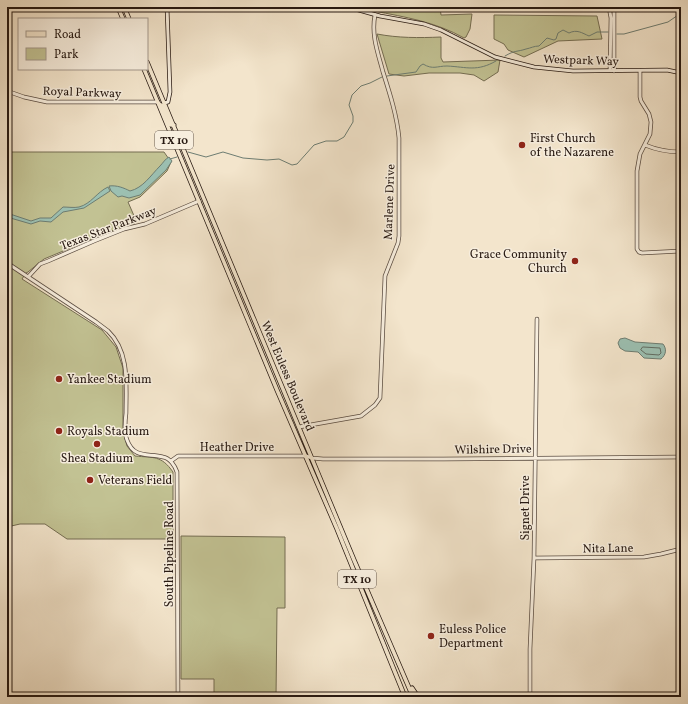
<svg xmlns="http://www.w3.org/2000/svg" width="688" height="704" font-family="Vollkorn,serif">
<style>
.green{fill:#c2c293;stroke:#746d52}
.water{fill:#9cc0b2;stroke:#6d7d72}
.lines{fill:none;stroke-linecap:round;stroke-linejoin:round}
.shore{stroke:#616c62;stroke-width:1}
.stream{stroke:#6d7d72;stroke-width:1}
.tertiary-casing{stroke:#594b40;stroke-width:4.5}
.secondary-casing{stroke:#261811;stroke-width:4.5}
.primary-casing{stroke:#261811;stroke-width:5}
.tertiary{stroke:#f7eede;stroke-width:3}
.secondary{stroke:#f7eede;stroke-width:3}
.primary{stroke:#f3e5cc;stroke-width:3.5}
.poi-dot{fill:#8f2418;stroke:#f7eede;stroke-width:1.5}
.labels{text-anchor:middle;stroke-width:3;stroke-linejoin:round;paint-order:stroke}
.shield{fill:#f7eede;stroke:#65584e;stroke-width:1}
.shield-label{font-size:11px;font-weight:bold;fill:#261811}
.street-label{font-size:12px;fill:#261811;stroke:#f7eede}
.poi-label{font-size:12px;fill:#261811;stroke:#f7eede;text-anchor:start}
</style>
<rect width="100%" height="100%" fill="#f3e5cc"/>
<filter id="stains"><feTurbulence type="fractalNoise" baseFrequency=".005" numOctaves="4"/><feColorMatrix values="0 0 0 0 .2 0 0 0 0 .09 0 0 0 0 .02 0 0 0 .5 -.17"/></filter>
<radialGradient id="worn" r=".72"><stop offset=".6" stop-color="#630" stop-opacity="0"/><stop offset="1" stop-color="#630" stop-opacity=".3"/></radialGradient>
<!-- green -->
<path class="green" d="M374,7H440L441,15L472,14L470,29L466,37L464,38C436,22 405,17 374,11Z
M494,15L597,16L602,39L558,41L524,57L508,50L504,44L494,39Z
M377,34C398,38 419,38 441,37V58L443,62L500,60L498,72L484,81L474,75L460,73H429L404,76L389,74Z
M7,152H164L171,162L167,171L140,197L128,202L135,218L134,224L121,227L44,259L28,272L26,273L22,279L102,330L116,347L123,368V431L127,446L135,456C154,458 161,455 173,472V539H67L45,524H20L7,527Z
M181,536L285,537V608H277L276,697H214V679H181Z"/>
<!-- water -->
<path class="water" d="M169,157L172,161L166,170L140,195L129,198L122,196L118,197L111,191L109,186C117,185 124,188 130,191C143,188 151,175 160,166C163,163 165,159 169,157Z
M108,187L110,191L84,208L63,212L51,222L40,221L31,224L7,217V213L31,221L40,218H51L63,207C68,207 74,208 79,207C91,204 97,192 108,187Z
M625,338L635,342L663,344C667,349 666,355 661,359L644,358L638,352L625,351L620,348L618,343L620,339Z"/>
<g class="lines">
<!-- shore -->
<path class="shore" d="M643,347L660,348L661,353L659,355L646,354L641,350Z"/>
<!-- stream -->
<path class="stream" d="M617,34H624L668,22L681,13
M505,56C515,50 517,52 526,49C531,48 534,46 539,46L547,38L554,40L556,39L558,33L563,30L569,33C577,29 582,33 589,36L597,32H608
M387,76L416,72L420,66L423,64C433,70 437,66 447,66C467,67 477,72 496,61
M188,152L206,157L223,152L243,158L267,160L279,159L292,165L297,164L314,145L326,141H337L344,137L353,122V116L349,105L352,95L361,86L370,83L382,77
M170,159L177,157"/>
<!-- tertiary casing -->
<g class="tertiary-casing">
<path id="tertiary" d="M609,7L611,18L610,70
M613,7L614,12V71
M640,71V97L641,101L649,114L651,122L650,134L640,154L637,171V249L639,252L642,253L681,251
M7,91L24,97L47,102H158
M645,145C657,150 667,152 681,152
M7,263L96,322C100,325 104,328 108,331C130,352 126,385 126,413C125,421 124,432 127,440C134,459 148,453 163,457C170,458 175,466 177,472L178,697
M28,277L40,264L48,261L94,241L124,229L145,224L199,201
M299,427L361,416L375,405L380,398L385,276L398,243L399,236V138C397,116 390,94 383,72C378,53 371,35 375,15
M171,461L178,456H306L312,458L323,459H443L681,457
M534,558L644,557L661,554L681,549
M530,697V649L534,558L537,319"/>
</g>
<!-- secondary casing -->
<g class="secondary-casing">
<path id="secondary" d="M348,7L380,16L424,24L441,30L495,57L534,67L573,71L667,70L681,73
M164,103L168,102L170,92L167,7"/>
</g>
<!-- primary casing -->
<g class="primary-casing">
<path id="primary" d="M118,7L123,19
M124,7L129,19
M147,62L354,560L413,697
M144,69L277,390L337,529L405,697
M158,103L162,106L171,125H174
M412,688L418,697"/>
</g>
<!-- tertiary -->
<use href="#tertiary" class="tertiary"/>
<!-- secondary -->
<use href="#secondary" class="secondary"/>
<!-- primary -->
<use href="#primary" class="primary"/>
</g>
<!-- markers -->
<g class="poi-dot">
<circle cx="522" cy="145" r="4"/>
<circle cx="575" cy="261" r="4"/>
<circle cx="59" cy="379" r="4"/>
<circle cx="59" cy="431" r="4"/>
<circle cx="97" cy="444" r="4"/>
<circle cx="90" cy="480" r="4"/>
<circle cx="431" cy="636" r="4"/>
</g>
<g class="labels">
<!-- shield labels -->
<g class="shield">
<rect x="155" y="131" width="38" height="18" rx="3"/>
<rect x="338" y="570" width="38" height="18" rx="3"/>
</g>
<g class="shield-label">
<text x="174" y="144">TX 10</text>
<text x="357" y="583">TX 10</text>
</g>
<!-- street labels -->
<g class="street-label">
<text transform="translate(581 60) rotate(2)" y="4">Westpark Way</text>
<text transform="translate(82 92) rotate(2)" y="4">Royal Parkway</text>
<text transform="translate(389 202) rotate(-88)" y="4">Marlene Drive</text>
<text transform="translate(108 228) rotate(-21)" y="4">Texas Star Parkway</text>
<text transform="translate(288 376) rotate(67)" y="4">West Euless Boulevard</text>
<text x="237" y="451">Heather Drive</text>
<text transform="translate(493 449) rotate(-1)" y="4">Wilshire Drive</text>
<text transform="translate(525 508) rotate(-90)" y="4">Signet Drive</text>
<text transform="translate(608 548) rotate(-1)" y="4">Nita Lane</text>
<text transform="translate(169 554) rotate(-90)" y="4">South Pipeline Road</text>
</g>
<!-- poi labels -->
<g class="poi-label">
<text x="530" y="142">First Church<tspan x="530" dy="14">of the Nazarene</tspan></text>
<text x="567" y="258" text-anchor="end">Grace Community<tspan x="567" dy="14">Church</tspan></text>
<text x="67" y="383">Yankee Stadium</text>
<text x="67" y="435">Royals Stadium</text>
<text x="97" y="462" text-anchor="middle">Shea Stadium</text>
<text x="98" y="484">Veterans Field</text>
<text x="439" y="633">Euless Police<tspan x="439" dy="14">Department</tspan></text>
</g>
</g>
<!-- margin -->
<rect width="688" height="704" fill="none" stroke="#f3e5cc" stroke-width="24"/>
<rect x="8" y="8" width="672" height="688" fill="none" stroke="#261811" stroke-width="2"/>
<rect x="12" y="12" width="664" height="680" fill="none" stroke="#261811"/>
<!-- legend -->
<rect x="18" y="18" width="130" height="52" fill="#f7eede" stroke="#a3988c"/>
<rect x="26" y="31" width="20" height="6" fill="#f3e5cc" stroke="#a3988c"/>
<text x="54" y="38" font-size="12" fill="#261811">Road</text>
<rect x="26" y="48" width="20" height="12" fill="#c2c293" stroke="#a3988c"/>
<text x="54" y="58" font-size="12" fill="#261811">Park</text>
<rect width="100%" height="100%" filter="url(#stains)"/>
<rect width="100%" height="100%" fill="url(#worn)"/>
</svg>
